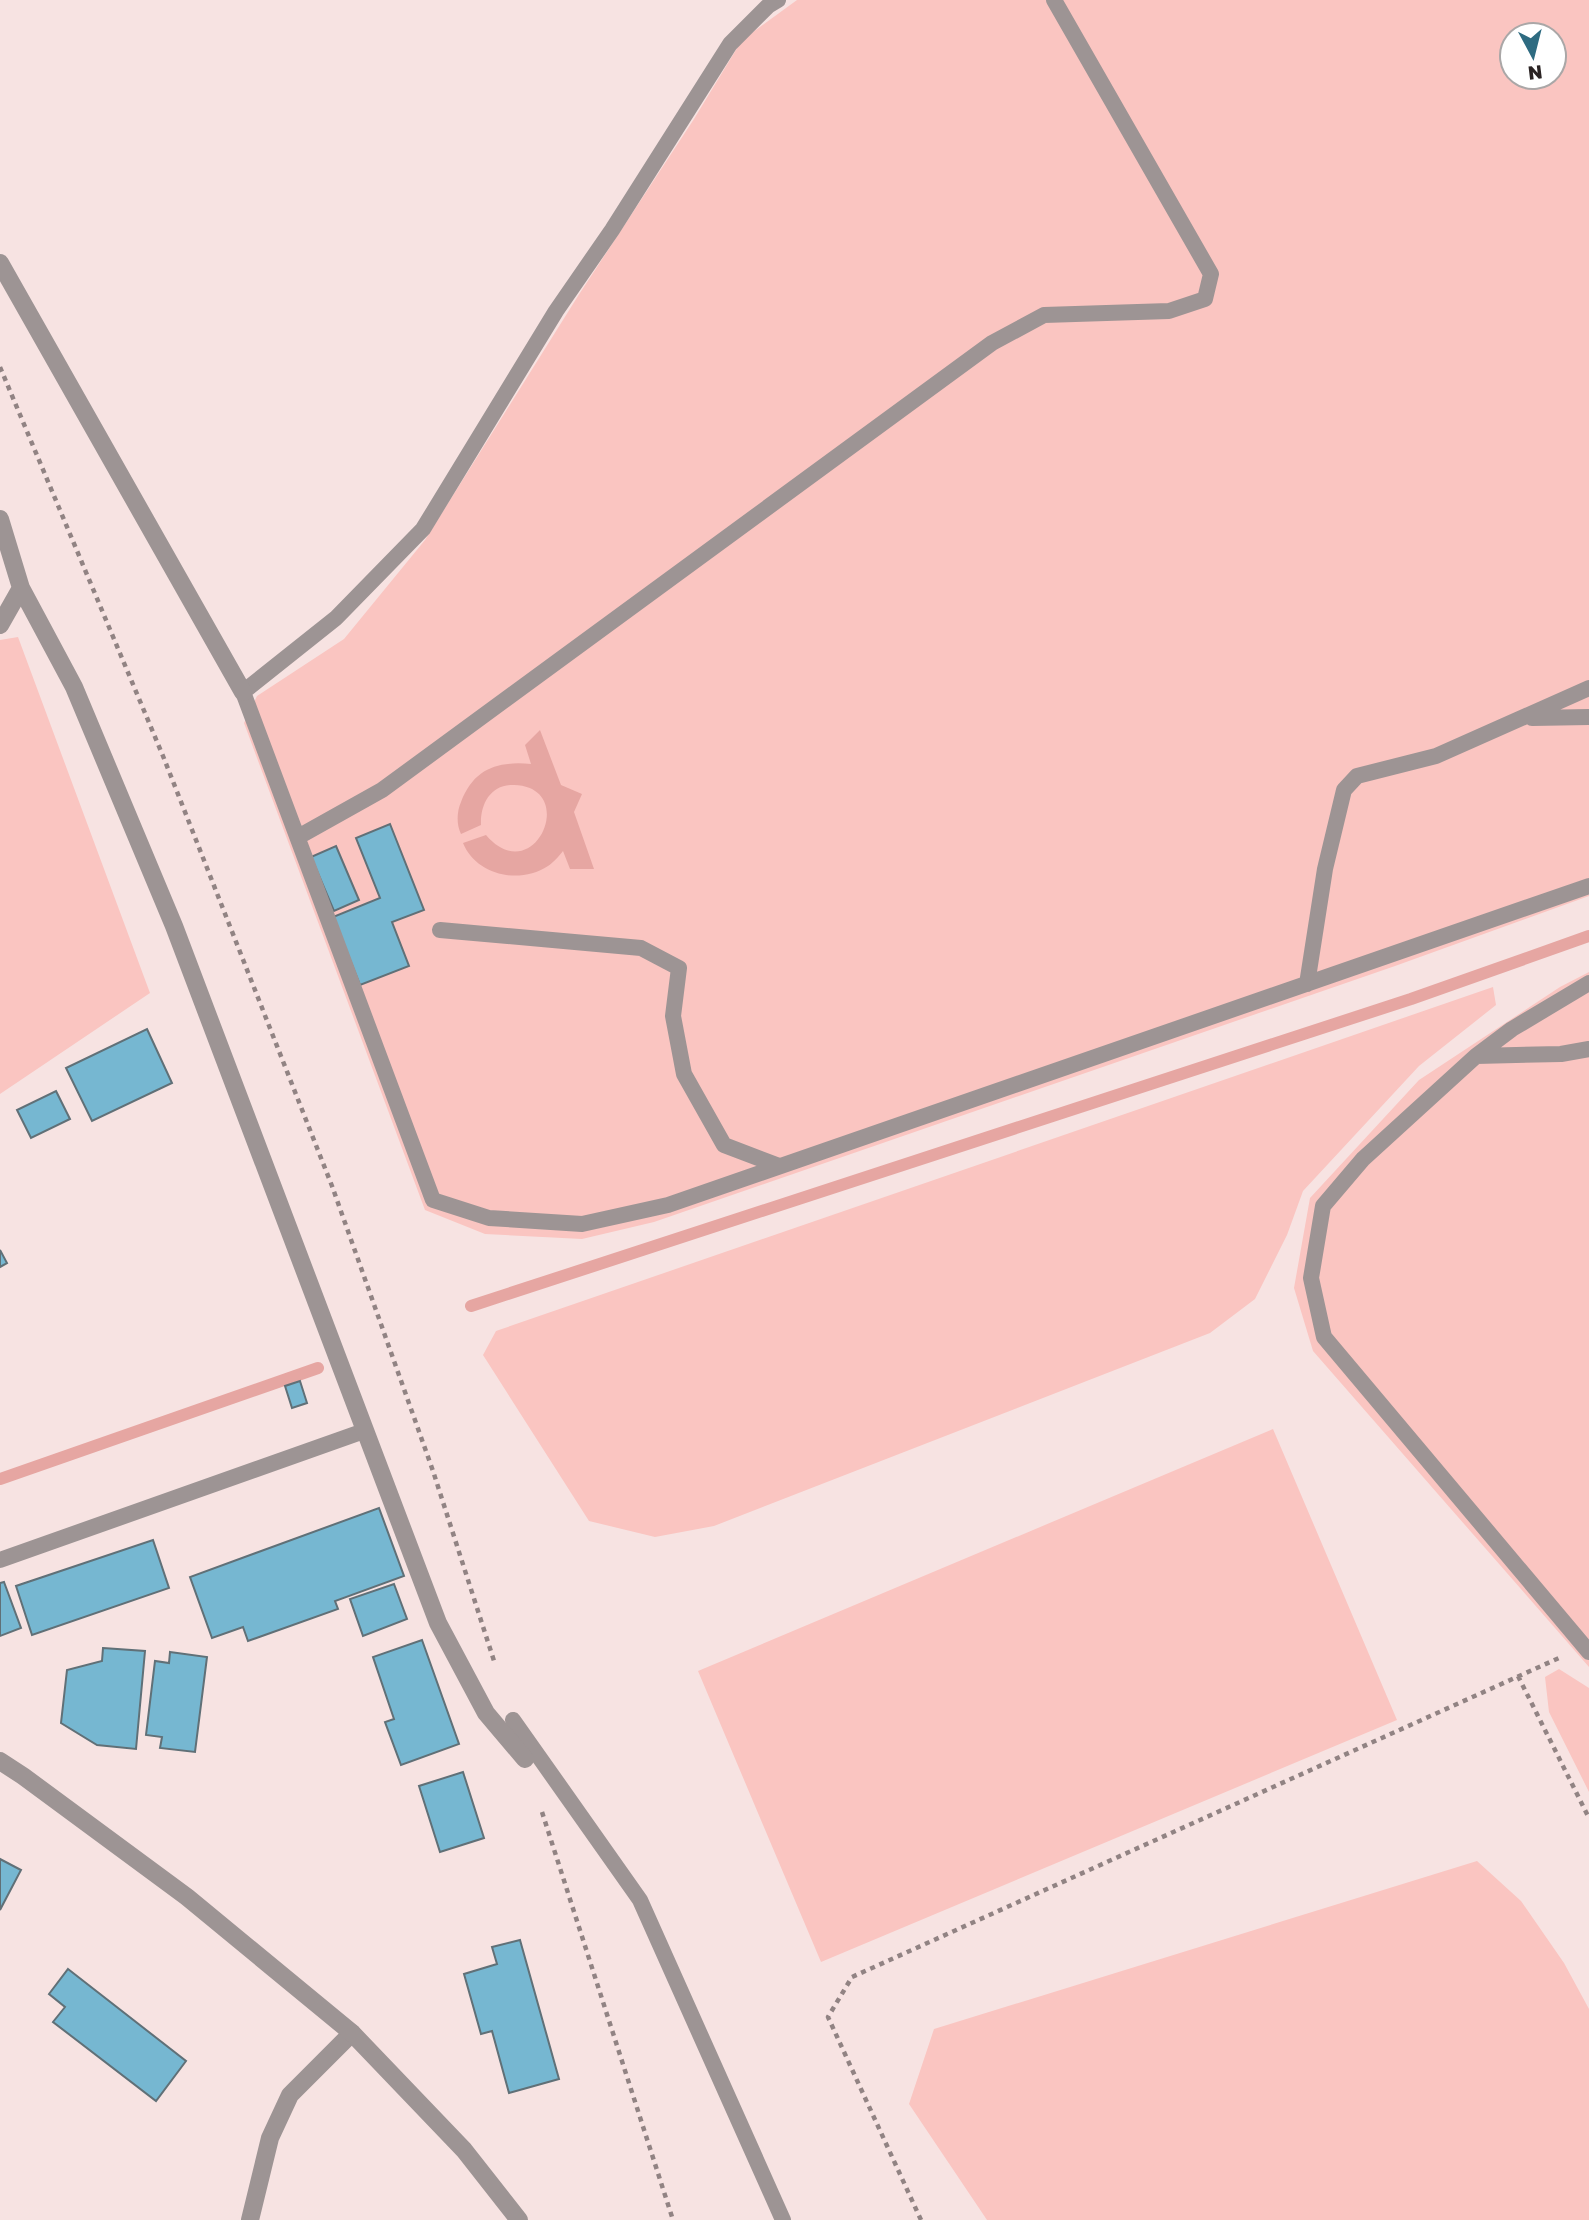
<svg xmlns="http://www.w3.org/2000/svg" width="1589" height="2220" font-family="'Golos Text',sans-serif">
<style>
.green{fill:#fac5c1;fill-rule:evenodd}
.water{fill:#e6a6a2}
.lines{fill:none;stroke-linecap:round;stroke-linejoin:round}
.stream{stroke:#e6a6a2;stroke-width:12}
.building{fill:#76b7d1;stroke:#607077;stroke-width:2}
.path{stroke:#918383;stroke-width:4.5;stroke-dasharray:5 5;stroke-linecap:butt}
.service{stroke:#9d9494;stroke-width:16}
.minor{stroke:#9d9494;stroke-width:18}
.tertiary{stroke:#9d9494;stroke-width:18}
</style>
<rect width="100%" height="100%" fill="#f7e3e2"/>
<!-- green -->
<path class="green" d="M797,0H1589V896L1395,966L654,1222L582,1239L485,1234L425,1210L244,723L257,696L344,639L425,540L578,296L694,119L742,40ZM1512,35H1554V77H1512Z
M18,637L150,993L0,1094V640Z
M1589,972V1667L1313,1351L1294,1288L1310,1198L1419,1080L1560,987Z
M1493,987L1496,1005L1419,1066L1303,1191L1287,1235L1255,1299L1210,1333L714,1526L655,1537L589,1521L483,1355L496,1331Z
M1273,1429L1397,1720L821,1962L698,1671Z
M1559,1669L1589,1688V1792L1549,1712L1545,1677Z
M1477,1861L1521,1901L1564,1963L1589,2009V2220H987L909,2104L934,2029Z"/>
<!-- water -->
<path class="water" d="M540,730L561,785L582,794L574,812L594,869H570L563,851C559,856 553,863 548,866C519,885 476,875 463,843L486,835C534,891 580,787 514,785C491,784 480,804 481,825L461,834C456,824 457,811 461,802C474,768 498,761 531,764L525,745Z"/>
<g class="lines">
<!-- stream -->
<path class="stream" d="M471,1306L1411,999L1589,936
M0,1479L318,1368"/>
</g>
<!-- building -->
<path class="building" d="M390,824L424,910L392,922L409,966L360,985L333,917L380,898L356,838Z
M336,846L359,900L334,911L311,857Z
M147,1029L172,1083L92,1121L66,1068Z
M56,1091L70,1119L31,1138L17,1110Z
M0,1250L7,1263L0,1267Z
M300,1381L307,1403L292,1408L285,1386Z
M379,1508L404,1576L335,1601L338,1609L248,1641L243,1627L212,1638L190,1577Z
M153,1540L169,1588L32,1635L16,1586Z
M4,1582L21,1628L0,1636V1583Z
M394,1584L407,1619L363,1636L350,1599Z
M422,1640L459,1744L401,1765L385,1722L394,1719L373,1657Z
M103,1648L145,1651L136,1749L97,1745L61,1723L67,1670L102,1661Z
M170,1652L207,1657L195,1752L160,1748L162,1737L146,1735L155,1661L169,1663Z
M463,1772L484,1838L440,1852L419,1786Z
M0,1859L21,1870L0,1910Z
M520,1940L559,2079L509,2093L492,2031L481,2034L464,1974L497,1964L492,1947Z
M68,1969L186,2061L156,2101L53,2022L65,2007L49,1994Z"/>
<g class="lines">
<!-- path -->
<path class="path" d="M0,367L163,756L332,1186L433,1471L495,1664
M1518,1676L1589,1818
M542,1812L673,2220
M921,2220L828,2017L852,1977L1559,1658"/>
<!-- service -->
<path class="service" d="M778,0L768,6L730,44L612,230L556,311L423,529L336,618L243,692L433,1200L489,1218L582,1224L668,1205L1589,886
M1532,718L1589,717
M298,837L382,790L992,343L1044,315L1169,311L1205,299L1211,274L1054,0
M440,930L641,948L679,968L673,1016L684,1074L724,1145L779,1166
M1589,983L1512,1029L1476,1056L1363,1159L1323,1206L1311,1278L1324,1337L1589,1652
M1307,984L1325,869L1344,790L1357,776L1436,756L1589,688
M1476,1056L1561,1054L1589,1049
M0,1560L364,1431
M513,1720L640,1900L783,2220"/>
<!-- minor -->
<path class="minor" d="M0,263L243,692
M0,519L21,588L0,625
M21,588L74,687L174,926L438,1623L486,1713L525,1759
M250,2220L270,2138L290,2095L352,2033"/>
<!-- tertiary -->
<path class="tertiary" d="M0,1761L23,1776L187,1897L352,2033L464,2150L519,2220"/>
</g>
<!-- north arrow -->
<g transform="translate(1533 56) rotate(173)"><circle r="33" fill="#ffffff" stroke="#aaa7a7" stroke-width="2"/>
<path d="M0-5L12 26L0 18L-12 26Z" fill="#2e6b81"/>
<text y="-10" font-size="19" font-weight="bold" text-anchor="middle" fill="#2b2424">N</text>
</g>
</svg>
